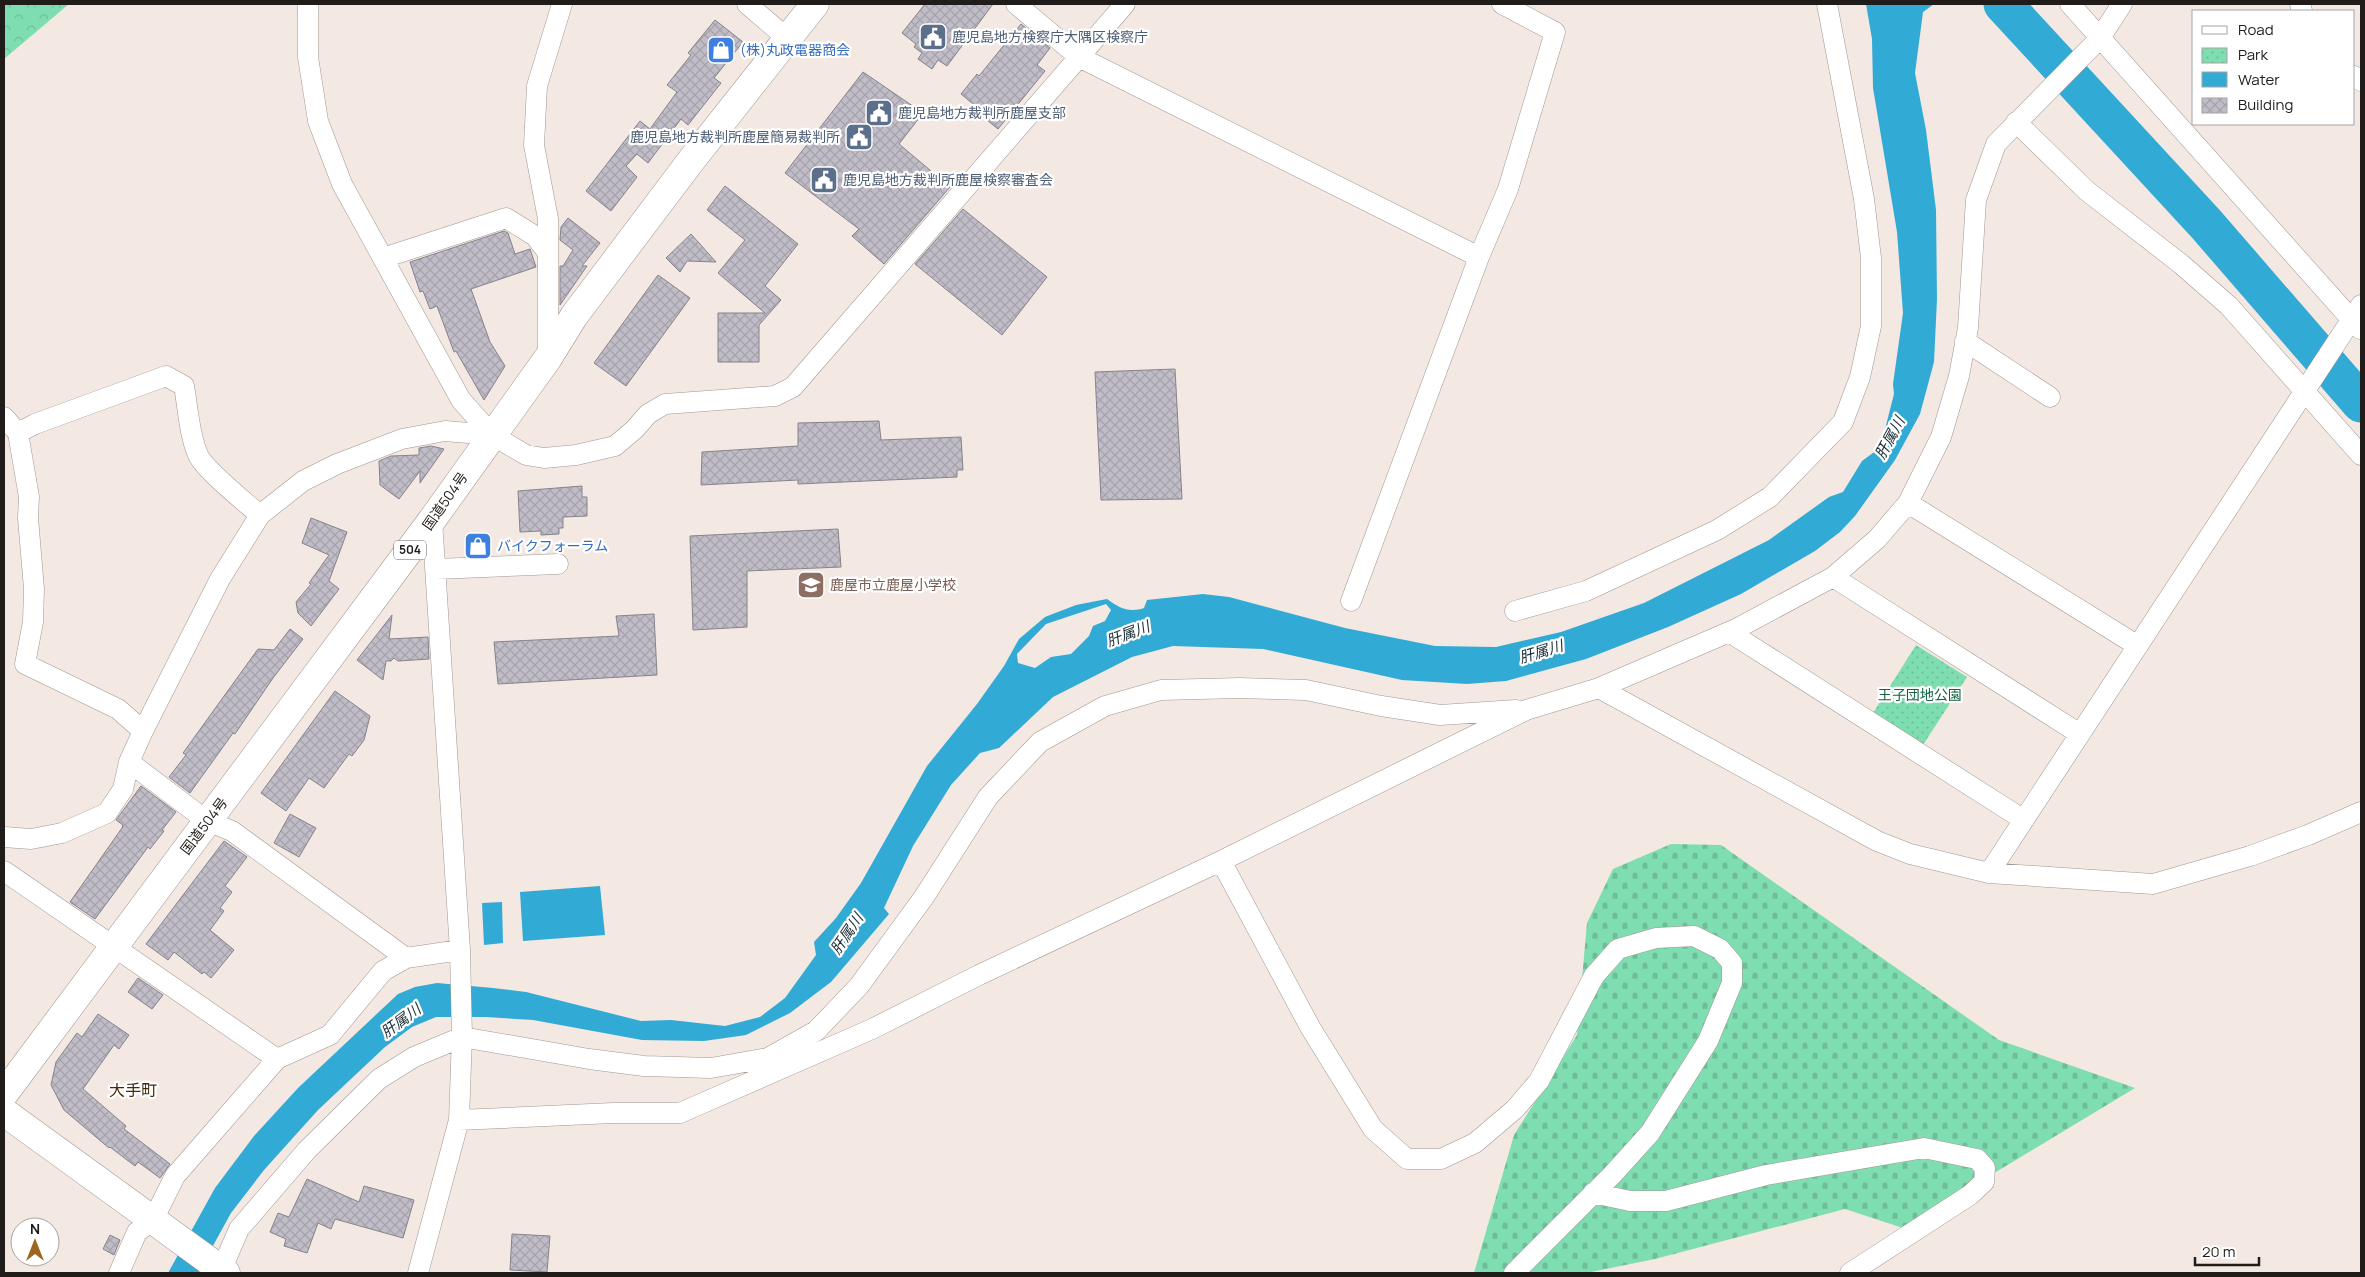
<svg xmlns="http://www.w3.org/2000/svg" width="2365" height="1277" font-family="Manrope,'Noto Sans JP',sans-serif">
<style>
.forest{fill:url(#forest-crowns)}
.cemetery{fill:url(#cemetery-stones)}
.park{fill:url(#park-dots)}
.water{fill:#31aad6;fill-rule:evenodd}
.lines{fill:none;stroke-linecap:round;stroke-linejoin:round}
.river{stroke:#31aad6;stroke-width:39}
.building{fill:url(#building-cross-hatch);stroke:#86838d}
.street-casing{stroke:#a19791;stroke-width:21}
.secondary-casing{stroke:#a19791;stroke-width:29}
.highway-casing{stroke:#a19791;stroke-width:29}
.street{stroke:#fff;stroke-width:20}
.secondary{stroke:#fff;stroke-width:28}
.highway{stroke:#fff;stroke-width:28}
.labels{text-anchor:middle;stroke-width:4.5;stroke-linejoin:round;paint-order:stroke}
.shield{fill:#fff;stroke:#63605e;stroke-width:1}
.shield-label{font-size:12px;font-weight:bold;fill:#201c19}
.service-label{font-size:14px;fill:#4e5e75;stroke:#fff;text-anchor:start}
.shop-label{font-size:14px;fill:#366cbe;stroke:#fff;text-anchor:start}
.street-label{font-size:14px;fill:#201c19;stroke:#fff}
.education-label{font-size:14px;fill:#785e54;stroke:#fff;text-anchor:start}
.park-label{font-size:14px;fill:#136344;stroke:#fff}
.water-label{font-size:15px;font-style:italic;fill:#1b2e37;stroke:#fff}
.quarter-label{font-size:16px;fill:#452b0a;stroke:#fff}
</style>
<defs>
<pattern id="forest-crowns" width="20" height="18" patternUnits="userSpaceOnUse" patternTransform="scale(1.25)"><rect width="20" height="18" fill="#7fdeb1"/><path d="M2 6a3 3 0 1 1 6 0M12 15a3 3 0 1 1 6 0" fill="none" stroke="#6dbe98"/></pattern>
<pattern id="cemetery-stones" width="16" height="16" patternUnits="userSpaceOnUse" patternTransform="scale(1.25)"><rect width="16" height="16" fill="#7fdeb1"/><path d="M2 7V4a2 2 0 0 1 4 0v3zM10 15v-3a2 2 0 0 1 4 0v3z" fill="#6dbe98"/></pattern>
<pattern id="park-dots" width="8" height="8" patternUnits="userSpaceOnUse" patternTransform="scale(1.25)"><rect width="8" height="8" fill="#7fdeb1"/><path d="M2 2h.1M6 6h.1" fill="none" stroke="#6dbe98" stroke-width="1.8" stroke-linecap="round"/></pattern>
<pattern id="building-cross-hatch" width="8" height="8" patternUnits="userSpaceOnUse" patternTransform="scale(1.25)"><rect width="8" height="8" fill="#c0bdc8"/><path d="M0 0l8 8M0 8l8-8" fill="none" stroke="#a5a2ab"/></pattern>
</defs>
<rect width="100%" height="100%" fill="#f3e8e2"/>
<!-- forest -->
<path class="forest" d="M4,4H69L4,59Z"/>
<!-- cemetery -->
<path class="cemetery" d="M1671,844L1721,845L1999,1040L2135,1088L1903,1228L1845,1209L1655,1259L1586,1273H1474L1514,1135L1577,1035L1587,923L1613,869Z"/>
<!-- park -->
<path class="park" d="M1916,645L1967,677L1923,745L1873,713Z"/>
<!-- water -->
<path class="water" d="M1866,4H1934L1923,12L1915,73L1926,130L1936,210L1937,299L1934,362L1920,414L1895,460L1855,516L1840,532L1815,551L1741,594L1668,627L1586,659L1506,681L1467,684L1402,680L1263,649L1173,646L1132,657L1053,697L999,748L980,753L951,785L913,846L884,908L889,914L831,982L790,1013L746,1035L704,1041L642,1040L533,1020L486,1017H436L412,1027L385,1047L318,1110L264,1170L231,1213L198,1273H168L215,1188L254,1136L298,1088L398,994L415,987L437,983L493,988L526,992L641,1021L671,1020L725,1026L760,1017L785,998L816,955L814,942L836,918L861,883L927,766L977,704L1004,666L1019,639L1045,617L1076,605L1107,599C1119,608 1129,613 1144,608L1147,600L1203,594L1229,597L1345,628L1435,646L1496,647L1561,632L1644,603L1769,540L1829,497L1843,492L1862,461L1877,450L1883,437L1894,394L1893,384L1903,313L1897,232L1873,88L1872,39ZM1106,604L1111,610L1105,621L1093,626L1089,636L1071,654L1051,657L1035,668L1018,663L1017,654L1046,624Z
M600,886L605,935L523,941L520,892Z
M502,902L503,943L484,945L482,903Z"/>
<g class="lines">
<!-- river -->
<path class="river" d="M2003,4L2206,224L2361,403"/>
</g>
<!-- building -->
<path class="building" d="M925,4H993L947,66L938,60L932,69L918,59L922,53L914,47L916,44L902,33Z
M715,20L743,42L714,78L721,83L688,125L681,119L648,163L637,154L626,166L637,177L611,211L586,191L640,121L650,129L677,92L667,85L691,55L688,53Z
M1021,24L1050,48L1037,65L1045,71L998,129L971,107L973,104L961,94L977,74L979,76Z
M863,72L923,113L899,144L950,187L884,264L852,236L859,229L785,173Z
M725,186L798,244L765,286L781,300L759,325V362H718V313H765L718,273L745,240L707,210Z
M963,209L1047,277L1002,335L915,264Z
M568,218L600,243L582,266H587L560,305V266H563L573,250L560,240L561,227Z
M504,231L508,233L515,254L530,249L536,267L471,289L490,342L505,366L484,400L456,351L454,352L437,306L430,309L423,291L420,292L410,262Z
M691,234L716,262L687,261L680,272L666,258Z
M658,275L690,298L626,386L594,363Z
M1175,369L1182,499L1101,500L1095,372Z
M879,421L881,440L961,437L963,470H957V477L798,484V480L701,485L702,452L798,446V423Z
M431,446L444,449L420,483V471L399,499L380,485L379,461L391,456L419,455V448Z
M582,486V497H587V516L563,517V528H559V534L541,535V531L520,532L518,491Z
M311,518L347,532L329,581L339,589L311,626L298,613L296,602L311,584L309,583L329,555L302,543Z
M838,529L841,567L747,571V627L693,630L690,536Z
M654,614L657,675L498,684L494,642L619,636L616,616Z
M392,615L389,639L428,637L429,659L398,661L394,658L391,661H386L383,680L357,660Z
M290,629L303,639L273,678L235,734L233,733L190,793L169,777L186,755L183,753L258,649L274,650Z
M335,691L370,716L364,740L352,756L349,754L324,788L309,778L286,811L261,793Z
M141,786L176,812L162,830L164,831L150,849L148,847L95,919L70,902L122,828L123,825L116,820Z
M290,814L316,828L299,857L274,843Z
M224,841L247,857L225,886L232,892L220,908L224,911L210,930L234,950L211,978L204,972L202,974L174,952L168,960L146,944Z
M138,978L163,995L152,1009L128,992Z
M98,1014L129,1035L119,1049L114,1045L83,1089L126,1126L124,1129L170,1164L160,1178L138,1162L135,1166L110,1147L109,1148L64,1110L51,1085L56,1062L77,1033L82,1037Z
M307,1179L359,1202L364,1186L414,1200L403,1238L335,1219L331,1229L318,1223L307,1253L284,1246L286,1239L270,1232L278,1213L289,1217Z
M512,1234L550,1236L547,1272L510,1270Z
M110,1235L120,1240L114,1255L103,1249Z"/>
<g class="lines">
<!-- street casing -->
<g class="street-casing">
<path id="street" d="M308,4V57L318,121L342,184L461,400L492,435L526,455L544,458L576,455L615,446L635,429L648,414L665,404L775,396L793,387L1125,4
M747,4L788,39
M1016,4L1079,57L1479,257
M2070,4L2360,329
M2300,4L2302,11
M2354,76L2361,81
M2016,122L2087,191L2181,264L2229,306L2361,455
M383,258L506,218L535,236L548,253
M1965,341L2050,397
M548,358V219L534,145L537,86L562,4
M4,417L18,433L35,424L166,376L184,386C188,408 189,434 198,455C205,470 246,503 260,515
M18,433L29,497L28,518L34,589L33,622L25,664L118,709L143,731
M1908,503L2138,646
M436,569L558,564
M1833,577L2080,734
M1351,601L1479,257L1508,189L1555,32L1502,4
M1515,611L1586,591L1717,530L1770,497L1843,422L1860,377L1871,326V258L1864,199L1827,4
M1729,632L2024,820
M1599,688L1877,841L1910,854L1989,873L2153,884L2250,856L2308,835L2361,812
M129,762L207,821L232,831L406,958
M4,837L31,839L62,833L107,813L123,789L129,762L143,731L220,579L260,515L303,481L337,464L402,439L445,431L492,435
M1221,861L1310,1027L1373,1129L1407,1159H1441L1475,1143L1515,1109L1539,1081L1594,976L1618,949L1656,938L1694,936L1720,949L1732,963V983L1708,1041L1650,1133L1612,1175L1514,1273
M4,871L277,1059
M1989,873L2361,305
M459,1120L613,1113H680L872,1029L979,975L1221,861L1526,710L1599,688L1736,629L1833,577L1877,539L1908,503L1941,437L1959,376L1968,328L1976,200L1996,144L2100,38L2122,4
M1593,1193L1630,1201H1666L1766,1175L1924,1148L1977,1159L1985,1168L1984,1182L1970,1195L1850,1273
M119,1273L137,1232L153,1220L175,1176L277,1059L330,1035L383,971L406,958L460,950
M220,1273L239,1229L307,1150L379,1079L414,1057L462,1037L589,1059L644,1066L711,1068L768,1058L816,1031L859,986L924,897L988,797L1040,742L1105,706L1161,690L1240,688L1306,690L1381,706L1440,715L1516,710
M418,1273L459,1120L462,1037L460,950L432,520"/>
</g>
<!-- secondary casing -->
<g class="secondary-casing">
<path id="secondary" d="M4,1112L226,1273"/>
</g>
<!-- highway casing -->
<g class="highway-casing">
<path id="highway" d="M4,1094L432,520L548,358L574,316L690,162L815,4"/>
</g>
<!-- street -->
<use href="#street" class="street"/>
<!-- secondary -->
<use href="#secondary" class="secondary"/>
<!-- highway -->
<use href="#highway" class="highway"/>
</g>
<!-- icons -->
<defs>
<g id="civic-square" transform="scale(1.4375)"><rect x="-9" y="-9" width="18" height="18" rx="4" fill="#5c6f8a" stroke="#fff"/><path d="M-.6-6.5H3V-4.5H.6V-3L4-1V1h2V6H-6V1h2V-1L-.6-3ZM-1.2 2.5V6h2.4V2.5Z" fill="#fff"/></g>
<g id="shop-square" transform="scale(1.4375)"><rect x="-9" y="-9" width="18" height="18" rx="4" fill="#3f7fe0" stroke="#fff"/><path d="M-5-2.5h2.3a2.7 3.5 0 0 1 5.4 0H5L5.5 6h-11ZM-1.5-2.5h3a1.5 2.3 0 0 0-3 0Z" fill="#fff"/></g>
<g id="school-square" transform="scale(1.4375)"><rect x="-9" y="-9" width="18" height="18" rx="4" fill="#8d6e63" stroke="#fff"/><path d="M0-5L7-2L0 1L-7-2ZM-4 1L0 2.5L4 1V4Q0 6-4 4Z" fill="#fff"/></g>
</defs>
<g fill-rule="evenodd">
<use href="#civic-square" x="933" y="37"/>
<use href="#shop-square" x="721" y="50"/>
<use href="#civic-square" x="879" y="113"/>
<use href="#civic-square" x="859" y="137"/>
<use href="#civic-square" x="824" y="180"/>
<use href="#shop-square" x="478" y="546"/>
<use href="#school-square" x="811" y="585"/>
</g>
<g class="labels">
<!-- shield labels -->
<rect class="shield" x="394" y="540.5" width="32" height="19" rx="4"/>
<g class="shield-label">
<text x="410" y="554">504</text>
</g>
<!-- service labels -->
<g class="service-label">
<text x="952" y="42">鹿児島地方検察庁大隅区検察庁</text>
<text x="898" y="118">鹿児島地方裁判所鹿屋支部</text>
<text x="840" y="142" text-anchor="end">鹿児島地方裁判所鹿屋簡易裁判所</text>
<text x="843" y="185">鹿児島地方裁判所鹿屋検察審査会</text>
</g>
<!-- shop labels -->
<g class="shop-label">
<text x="740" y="55">(株)丸政電器商会</text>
<text x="497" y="551">バイクフォーラム</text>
</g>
<!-- street labels -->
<g class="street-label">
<text transform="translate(445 501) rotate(-55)" y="5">国道504号</text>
<text transform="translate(204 826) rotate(-53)" y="5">国道504号</text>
</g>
<!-- education labels -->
<g class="education-label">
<text x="830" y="590">鹿屋市立鹿屋小学校</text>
</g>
<!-- park labels -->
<g class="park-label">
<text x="1920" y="700">王子団地公園</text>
</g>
<!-- water labels -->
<g class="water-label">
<text transform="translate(1890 438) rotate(-62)" y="5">肝属川</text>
<text transform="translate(1128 634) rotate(-21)" y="5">肝属川</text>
<text transform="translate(1541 652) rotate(-17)" y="5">肝属川</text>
<text transform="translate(847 934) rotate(-56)" y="5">肝属川</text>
<text transform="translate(401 1021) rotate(-37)" y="5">肝属川</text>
</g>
<!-- quarter labels -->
<g class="quarter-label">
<text x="133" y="1096">大手町</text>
</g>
</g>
<!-- border -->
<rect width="2365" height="1277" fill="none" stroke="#201c19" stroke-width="10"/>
<!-- legend -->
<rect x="2192" y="10" width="162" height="115" fill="#ffffff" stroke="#a6a4a3"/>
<rect x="2202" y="26" width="25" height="8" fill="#ffffff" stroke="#a6a4a3"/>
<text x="2238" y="35" font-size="15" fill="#201c19">Road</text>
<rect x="2202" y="48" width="25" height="15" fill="url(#park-dots)" stroke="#a6a4a3"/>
<text x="2238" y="60" font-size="15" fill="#201c19">Park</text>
<rect x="2202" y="72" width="25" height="15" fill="#31aad6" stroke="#a6a4a3"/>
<text x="2238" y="85" font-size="15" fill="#201c19">Water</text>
<rect x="2202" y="98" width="25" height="15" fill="url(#building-cross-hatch)" stroke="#a6a4a3"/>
<text x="2238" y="110" font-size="15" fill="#201c19">Building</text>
<!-- north arrow -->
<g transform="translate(35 1242)"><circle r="24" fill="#ffffff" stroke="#a6a4a3"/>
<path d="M0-4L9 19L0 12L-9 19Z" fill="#9c6520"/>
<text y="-8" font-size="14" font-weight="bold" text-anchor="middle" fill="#201c19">N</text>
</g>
<!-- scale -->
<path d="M2195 1257v8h64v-8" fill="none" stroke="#201c19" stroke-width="2.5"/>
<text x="2202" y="1257" font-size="15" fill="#201c19" stroke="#ffffff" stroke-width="4" paint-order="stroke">20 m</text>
</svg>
